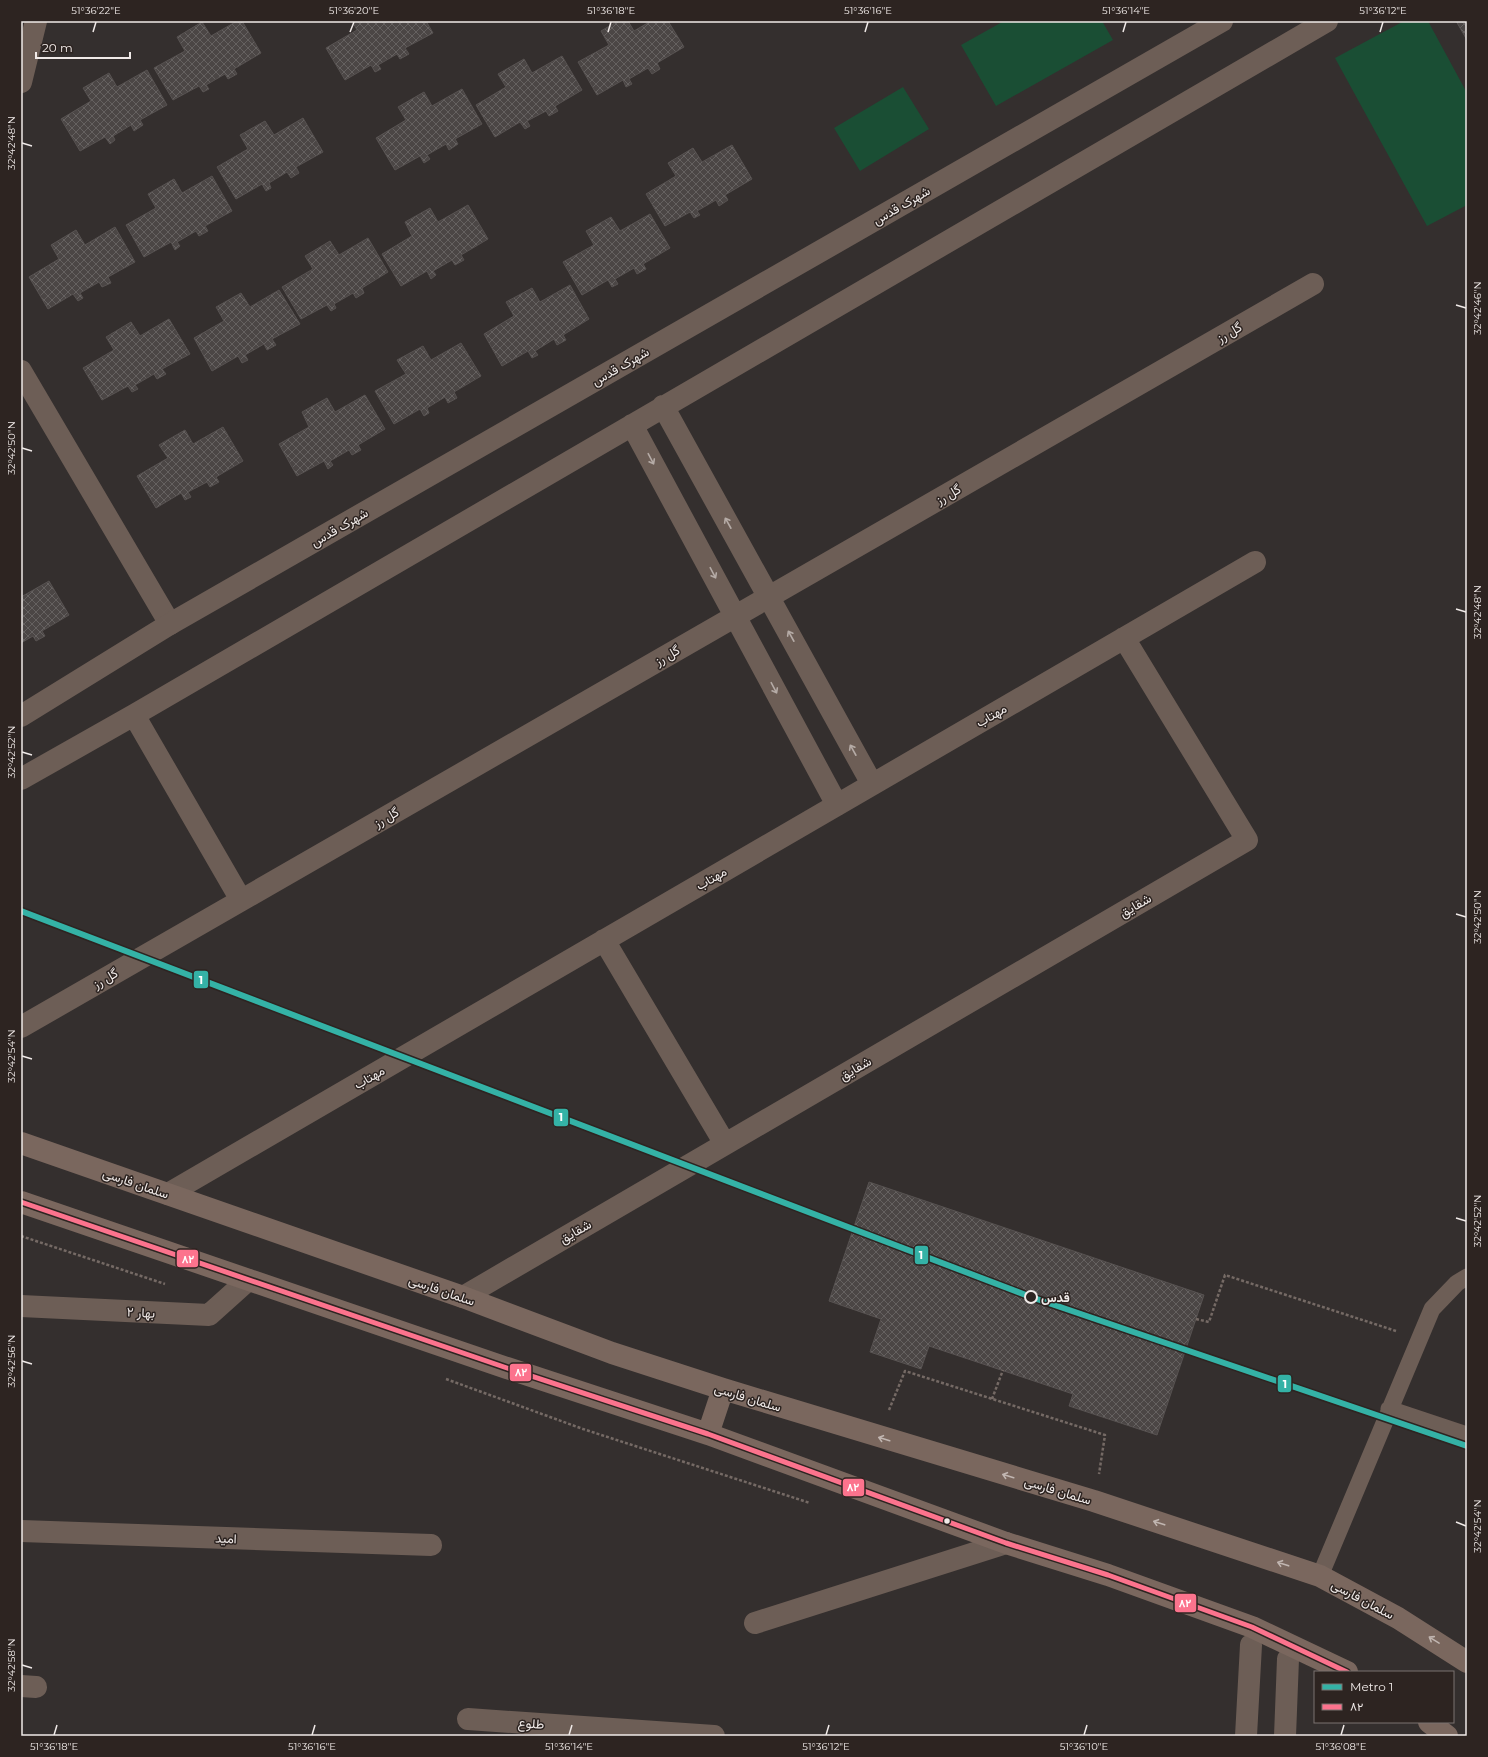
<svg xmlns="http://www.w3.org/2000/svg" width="1488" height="1757" font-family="Montserrat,Vazirmatn,sans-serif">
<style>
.pitch{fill:#1a4e34}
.building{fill:url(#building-cross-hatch);stroke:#575251}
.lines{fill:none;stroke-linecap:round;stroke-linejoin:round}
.path{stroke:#756a65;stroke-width:2.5;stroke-dasharray:3 2;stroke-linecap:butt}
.service{stroke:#6d5e56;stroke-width:17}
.pedestrian{stroke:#6d5e56;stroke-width:22}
.minor{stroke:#6d5e56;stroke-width:22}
.tertiary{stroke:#6d5e56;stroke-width:22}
.secondary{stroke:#7a675e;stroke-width:22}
.bus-1-casing{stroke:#2d2421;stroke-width:8}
.bus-1{stroke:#fc738d;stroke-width:5}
.metro-1-casing{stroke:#2d2421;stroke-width:9}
.metro-1{stroke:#34b2a6;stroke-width:6}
.oneway{stroke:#b5aba6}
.oneway2{stroke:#c1b6b1}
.ticks{fill:none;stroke:#f0eae8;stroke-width:1.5}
.stop-dot{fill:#2d2421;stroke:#f0eae8;stroke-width:2}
.bus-dot{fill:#f0eae8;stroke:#2d2421;stroke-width:1.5}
.labels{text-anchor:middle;stroke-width:3;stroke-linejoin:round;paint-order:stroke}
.street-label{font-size:13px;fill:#f0eae8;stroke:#2d2421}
.stop-label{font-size:13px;font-weight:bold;fill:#f0eae8;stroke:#2d2421;text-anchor:start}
.line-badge{stroke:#2d2421;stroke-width:1.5}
.badge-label{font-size:11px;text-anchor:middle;font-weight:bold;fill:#fff}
.neatline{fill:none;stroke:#f0eae8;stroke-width:1.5}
.ticks-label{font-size:10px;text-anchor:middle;fill:#f0eae8}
</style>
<defs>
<pattern id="building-cross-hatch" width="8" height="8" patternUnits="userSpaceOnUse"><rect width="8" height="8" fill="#4b4645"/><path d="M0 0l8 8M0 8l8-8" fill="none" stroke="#656160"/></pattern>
</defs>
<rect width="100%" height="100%" fill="#342f2e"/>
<!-- pitch -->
<path class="pitch" d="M1004,21H1102L1113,40L996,106L961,45Z
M1404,21H1428L1467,93V205L1427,226L1335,58Z
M903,87L929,129L860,171L834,128Z"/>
<!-- building -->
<path class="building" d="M237,21H242L261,53L234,69L237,74L228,79L225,74L206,85L209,89L203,92L199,86L173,100L154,68L185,51L177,37L202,22L211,36Z
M352,21H426L433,33L405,48L409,54L400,59L397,54L378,65L381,69L375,72L371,65L345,80L326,48L357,30Z
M618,21H628L634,31L651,21H668L684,47L657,63L660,69L652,74L648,68L629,79L632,84L626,87L623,80L597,95L578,62L609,45L601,31Z
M1456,21H1467V40Z
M562,56L582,90L555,106L558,111L549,116L546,111L527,121L530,126L525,129L520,122L495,137L476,105L506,87L498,74L524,59L532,73Z
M147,70L167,105L140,120L143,125L134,131L131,125L113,136L115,140L110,144L105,137L80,151L61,119L91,101L83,88L109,73L117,87Z
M462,89L482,124L455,139L458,144L449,150L446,144L427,155L430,159L424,163L420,156L395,170L376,138L406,120L398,107L424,92L432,106Z
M303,118L323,152L296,167L299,173L291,178L287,172L269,183L271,188L266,191L262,184L236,199L217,167L248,149L240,135L265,121L274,135Z
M732,145L752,179L725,195L728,200L719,206L716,200L697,211L700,215L694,218L690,212L665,226L646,194L676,176L668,163L693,148L702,162Z
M212,176L232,211L205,226L208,231L199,236L196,231L177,242L180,246L175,250L171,242L144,257L126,225L156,208L148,194L174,179L182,193Z
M468,205L488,239L461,255L464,260L455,265L452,260L433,271L436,275L431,279L427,271L401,286L382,254L412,236L405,222L430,208L438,222Z
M650,214L670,248L643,264L646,269L637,274L634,268L615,279L618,284L612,287L608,280L582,295L563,262L594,245L586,231L611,217L620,231Z
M115,227L135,262L108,277L111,283L102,287L99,282L80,293L83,298L78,301L73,294L48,309L29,277L59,259L51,245L76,230L85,245Z
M368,238L388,272L362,288L364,293L356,298L353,293L334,304L336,308L331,311L327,305L301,319L282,287L313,269L305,256L330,241L339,255Z
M570,285L589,319L563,335L566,340L557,345L554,339L535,351L538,355L532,358L528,351L502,366L484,334L514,316L506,302L532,288L540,302Z
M279,290L300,324L272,339L276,345L267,350L264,344L245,355L248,360L242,363L238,356L212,371L194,338L224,321L216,307L241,293L250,307Z
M169,319L190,354L162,369L166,374L157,379L154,374L135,385L138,389L132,392L128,386L102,400L83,368L114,350L106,337L131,322L140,336Z
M461,343L481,376L454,392L457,398L448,403L445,397L427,408L429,413L424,416L420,409L394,424L375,391L406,374L397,360L423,346L431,360Z
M365,395L385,429L358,445L361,450L352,455L349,450L330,461L333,465L328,469L324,461L297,476L279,444L309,427L302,412L327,398L335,412Z
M223,427L243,461L216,477L219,482L210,487L207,482L188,492L191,497L185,500L181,493L156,508L137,476L168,458L159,445L185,430L193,444Z
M49,581L69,615L42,631L45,636L36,641L33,636L21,643V597Z
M869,1182L1204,1295L1157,1435L1069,1406L1073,1394L929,1346L921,1369L870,1352L881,1319L829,1301Z"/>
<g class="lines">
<!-- path -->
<path class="path" d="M21,1236L165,1284
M1196,1319L1209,1322L1225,1275L1396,1331
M446,1379L583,1429L810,1503
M992,1399L1003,1370
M889,1410L905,1371L1105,1435L1099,1474"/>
<!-- service -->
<path class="service" d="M1389,1409L1467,1435
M1320,1576L1432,1309L1457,1283L1467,1277"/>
<!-- pedestrian -->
<path class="pedestrian" d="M1246,1736L1251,1645
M1285,1736L1288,1659"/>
<!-- minor -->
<path class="minor" d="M21,82L36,21
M21,371L170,624
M663,406L872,784
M632,425L837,805
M134,715L241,900
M21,779L134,715L1327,21
M604,940L725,1144
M21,1027L1313,284
M168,1194L1255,562
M463,1297L1247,840L1124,638
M21,1306L209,1315L248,1280
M21,1531L431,1545
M755,1623L1006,1543
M21,1686L36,1687
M468,1719L714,1736"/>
<!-- tertiary -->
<path class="tertiary" d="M21,716L170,624L1222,21"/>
<!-- secondary -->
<path class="secondary" d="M21,1143L463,1297L612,1353L723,1389L1094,1501L1320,1576L1398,1618L1467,1662
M21,1202L507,1368L708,1434L1006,1543L1108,1575L1252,1627L1347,1672
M708,1434L723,1389
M1429,1722L1447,1736"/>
<!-- bus-1 casing -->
<g class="bus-1-casing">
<path id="bus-1" d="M21,1202L507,1368L708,1434L1006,1543L1108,1575L1252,1627L1347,1672"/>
</g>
<!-- bus-1 -->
<use href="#bus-1" class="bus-1"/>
<!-- metro-1 casing -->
<g class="metro-1-casing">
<path id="metro-1" d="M21,911L1031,1297L1467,1446"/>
</g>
<!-- metro-1 -->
<use href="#metro-1" class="metro-1"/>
</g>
<!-- one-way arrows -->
<defs><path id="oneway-shaft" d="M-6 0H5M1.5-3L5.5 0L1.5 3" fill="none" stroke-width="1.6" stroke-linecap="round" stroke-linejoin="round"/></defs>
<g class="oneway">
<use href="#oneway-shaft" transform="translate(651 459) rotate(62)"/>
<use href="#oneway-shaft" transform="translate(728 523) rotate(-119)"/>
<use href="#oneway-shaft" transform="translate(713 573) rotate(62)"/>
<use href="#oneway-shaft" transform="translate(791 636) rotate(-119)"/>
<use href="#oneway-shaft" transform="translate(774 688) rotate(62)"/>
<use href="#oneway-shaft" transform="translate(853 750) rotate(-119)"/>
</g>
<g class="oneway2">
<use href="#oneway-shaft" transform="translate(884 1439) rotate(-163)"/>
<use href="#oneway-shaft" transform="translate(1008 1476) rotate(-163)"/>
<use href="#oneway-shaft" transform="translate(1159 1523) rotate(-162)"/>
<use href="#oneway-shaft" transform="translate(1283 1564) rotate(-162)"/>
<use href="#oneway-shaft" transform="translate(1434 1640) rotate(-148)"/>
</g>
<!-- ticks -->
<path class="ticks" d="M93,32L96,22M350,32L354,22M608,32L611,22M865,32L868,22M1123,32L1126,22M1380,32L1383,22M22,143L32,146M1456,305L1466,308M22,448L32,451M1456,609L1466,612M22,752L32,755M1456,914L1466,917M22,1056L32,1059M1456,1218L1466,1221M22,1361L32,1364M1456,1522L1466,1526M22,1665L32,1668M54,1735L57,1725M312,1735L315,1725M569,1735L572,1725M826,1735L829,1725M1084,1735L1087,1725M1341,1735L1344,1725"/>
<!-- markers -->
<circle class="stop-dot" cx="1031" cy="1297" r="6"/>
<circle class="bus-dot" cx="947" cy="1521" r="3.5"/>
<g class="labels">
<!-- street labels -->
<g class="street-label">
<text transform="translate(901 205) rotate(-30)" y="5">شهرک قدس</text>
<text transform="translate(1229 332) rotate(-30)" y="5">گل رز</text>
<text transform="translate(620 366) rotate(-30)" y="5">شهرک قدس</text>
<text transform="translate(948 494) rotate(-30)" y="5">گل رز</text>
<text transform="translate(339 527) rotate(-30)" y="5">شهرک قدس</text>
<text transform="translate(667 655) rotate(-30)" y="5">گل رز</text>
<text transform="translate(991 715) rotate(-30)" y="5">مهتاب</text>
<text transform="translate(386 817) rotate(-30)" y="5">گل رز</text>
<text transform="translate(711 878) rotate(-30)" y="5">مهتاب</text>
<text transform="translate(1135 905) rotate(-30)" y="5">شقايق</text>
<text transform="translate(105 978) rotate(-30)" y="5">گل رز</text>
<text transform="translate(855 1068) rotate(-30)" y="5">شقايق</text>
<text transform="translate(369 1077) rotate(-30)" y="5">مهتاب</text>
<text transform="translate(136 1183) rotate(19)" y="5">سلمان فارسی</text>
<text transform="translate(575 1231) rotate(-30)" y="5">شقايق</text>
<text transform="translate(442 1290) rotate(19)" y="5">سلمان فارسی</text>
<text transform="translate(141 1312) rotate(3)" y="5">بهار ۲</text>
<text transform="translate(748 1397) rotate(17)" y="5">سلمان فارسی</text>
<text transform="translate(1058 1490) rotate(17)" y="5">سلمان فارسی</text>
<text transform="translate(226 1538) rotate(2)" y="5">امید</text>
<text transform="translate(1363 1599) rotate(28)" y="5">سلمان فارسی</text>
<text transform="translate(531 1723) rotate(4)" y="5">طلوع</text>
</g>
<!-- stop labels -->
<g class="stop-label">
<text x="1041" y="1302">قدس</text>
</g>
</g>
<g class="line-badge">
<rect x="193" y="970" width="16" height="19" rx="4" fill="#34b2a6"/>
<rect x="553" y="1108" width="16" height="19" rx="4" fill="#34b2a6"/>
<rect x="914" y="1245" width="15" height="20" rx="4" fill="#34b2a6"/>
<rect x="176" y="1249" width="23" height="19" rx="4" fill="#fc738d"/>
<rect x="509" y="1363" width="23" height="19" rx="4" fill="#fc738d"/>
<rect x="1277" y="1374" width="15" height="19" rx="4" fill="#34b2a6"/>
<rect x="842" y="1478" width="23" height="19" rx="4" fill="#fc738d"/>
<rect x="1174" y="1593" width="23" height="20" rx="4" fill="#fc738d"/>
</g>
<g class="badge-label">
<text x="201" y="984">1</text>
<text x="561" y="1121">1</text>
<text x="921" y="1259">1</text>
<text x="188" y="1263">۸۲</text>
<text x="521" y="1376">۸۲</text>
<text x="1285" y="1388">1</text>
<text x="853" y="1491">۸۲</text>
<text x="1185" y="1607">۸۲</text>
</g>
<!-- border -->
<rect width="1488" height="1757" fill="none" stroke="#2d2421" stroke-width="44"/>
<!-- legend -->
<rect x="1314" y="1671" width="140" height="52" fill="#2d2421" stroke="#7b7371"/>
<rect x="1322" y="1684" width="20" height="6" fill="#34b2a6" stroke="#7b7371"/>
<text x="1350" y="1691" font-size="12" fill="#f0eae8">Metro 1</text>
<rect x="1322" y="1704" width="20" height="6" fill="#fc738d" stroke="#7b7371"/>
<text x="1350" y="1711" font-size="12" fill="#f0eae8">۸۲</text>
<!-- scale -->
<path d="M36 52v6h94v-6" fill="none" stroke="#f0eae8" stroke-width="2"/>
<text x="42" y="52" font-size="12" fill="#f0eae8" stroke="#2d2421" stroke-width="3" paint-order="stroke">20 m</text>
<rect x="22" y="22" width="1444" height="1713" class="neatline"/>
<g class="ticks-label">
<text x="96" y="14">51°36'22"E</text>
<text x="354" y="14">51°36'20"E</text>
<text x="611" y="14">51°36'18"E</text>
<text x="868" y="14">51°36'16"E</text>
<text x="1126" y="14">51°36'14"E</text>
<text x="1383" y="14">51°36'12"E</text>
<text transform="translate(11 143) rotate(-90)" y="4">32°42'48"N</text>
<text transform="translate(1477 308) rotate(-90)" y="4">32°42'46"N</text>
<text transform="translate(11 448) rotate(-90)" y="4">32°42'50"N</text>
<text transform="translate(1477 612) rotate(-90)" y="4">32°42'48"N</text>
<text transform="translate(11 752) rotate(-90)" y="4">32°42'52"N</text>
<text transform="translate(1477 917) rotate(-90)" y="4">32°42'50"N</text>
<text transform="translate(11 1056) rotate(-90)" y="4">32°42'54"N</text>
<text transform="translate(1477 1221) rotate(-90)" y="4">32°42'52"N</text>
<text transform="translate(11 1361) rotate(-90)" y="4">32°42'56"N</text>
<text transform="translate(1477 1526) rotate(-90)" y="4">32°42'54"N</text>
<text transform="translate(11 1665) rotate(-90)" y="4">32°42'58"N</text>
<text x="54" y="1750">51°36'18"E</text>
<text x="312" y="1750">51°36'16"E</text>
<text x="569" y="1750">51°36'14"E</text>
<text x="826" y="1750">51°36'12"E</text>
<text x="1084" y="1750">51°36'10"E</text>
<text x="1341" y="1750">51°36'08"E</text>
</g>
</svg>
